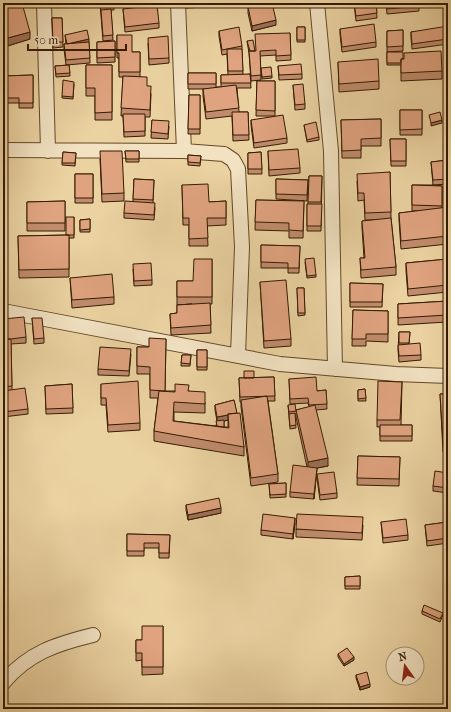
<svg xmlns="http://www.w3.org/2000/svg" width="451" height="712" font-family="'IM FELL French Canon',serif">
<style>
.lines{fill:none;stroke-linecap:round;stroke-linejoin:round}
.minor-casing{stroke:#634829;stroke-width:16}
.minor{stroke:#f2e2c2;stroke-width:14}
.wall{fill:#c08c6d;stroke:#361a01;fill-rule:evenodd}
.shaded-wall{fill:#9c7259;stroke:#361a01}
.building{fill:#dfa37f;stroke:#361a01}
</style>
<rect width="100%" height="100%" fill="#ebd2a1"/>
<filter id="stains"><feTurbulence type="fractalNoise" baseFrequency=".005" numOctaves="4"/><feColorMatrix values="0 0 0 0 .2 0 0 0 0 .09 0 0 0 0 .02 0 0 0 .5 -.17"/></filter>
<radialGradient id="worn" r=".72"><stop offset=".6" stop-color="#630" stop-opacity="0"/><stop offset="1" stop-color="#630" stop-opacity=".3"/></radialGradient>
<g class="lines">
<!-- minor casing -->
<g class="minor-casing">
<path id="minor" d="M44,3L48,151
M178,3L184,151
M317,3L331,151L335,369
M3,150L184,151L224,154L233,160L238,169L242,247L238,355
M3,311L280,364L396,374L448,376
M3,683C28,653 56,644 93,635"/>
</g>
<!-- minor -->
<use href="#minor" class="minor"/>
</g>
<!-- wall -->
<path class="wall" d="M100,3H114V10H111L113,40L103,41Z
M186,3H243V5L186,8Z
M354,3H376L377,18L356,21Z
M386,3H419V11L387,14Z
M3,7L30,39L4,47L3,43Z
M248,7L276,25L252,31L248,13Z
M123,9L159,23V28L125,32Z
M52,18H62L63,47L53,48Z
M297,27H305V42H297Z
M340,29L376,42V47L342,52L340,34Z
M448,29V44L412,49L411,37V32Z
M403,30V51L387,52V31Z
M219,31L242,46V51L243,75L250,74L251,88H237L239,112H248L249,140L233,141L232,116L206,119L203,96V89H204H188V73H216V87H221V75H228L227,54L222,55L219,36Z
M290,33L291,60L276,61V55L260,56L261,80L251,81L249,53L247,41L255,51H256Z
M65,35L89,44L90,63L66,65L64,49V44H66Z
M117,35L132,52H140V76L147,86L151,94L150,117H145V136L124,137L123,116H121L123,77H119V58H117Z
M115,41V62L97,63V42Z
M148,43L169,58V63L149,65Z
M387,52L403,59L442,71V79L401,81V65H387Z
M338,62L379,81V89L339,92Z
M69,65L70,76L56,77L55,66Z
M86,65H112V120H95V96H86Z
M278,66L302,74V79L279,80Z
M261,70L272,76V78L262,79Z
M33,75V108H19V103H3V76Z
M257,81H275V116H256Z
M74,84L73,99L62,98V96Z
M293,85L305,104V109L295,110Z
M189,95H200V134H188Z
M400,110H422V135H400Z
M381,119V146H361V158H342L341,120Z
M152,120L169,126L168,139L151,138Z
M251,120L287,138V143L254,148L251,125Z
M304,125L319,137V140L307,142Z
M390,139H406V166H391Z
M125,151H139V162H126Z
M268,151L300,168V173L269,176Z
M63,152L76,153L75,166L62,165Z
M261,152L262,174H248V153Z
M188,155L201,156L200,166L188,165Z
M100,159L124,193V201L102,202Z
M448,160V184L433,185L442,186V208L448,207V244L401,249L399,220V213L418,211H412V185H433L431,162Z
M390,172L391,218L396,267V275L361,278L360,258H364L362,228V221L375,220H365L364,200L358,201L357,181Z
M75,174H93V203H75Z
M309,176H322L321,231H307V204H308Z
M134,179L154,180L153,203L155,208L154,220L124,218V213L133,201Z
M276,179L308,180L307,201L276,199Z
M182,185L209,202L226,201V225L207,226L208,246H189V225H183Z
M256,200L304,201L303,238H289V231L255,230Z
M65,201V231H27V202Z
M74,217V238H69V277L19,278L18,236L66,235Z
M90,219V232H80V220Z
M3,240H5L6,268H3Z
M261,245L300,246L299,273H288V268H261Z
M212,259V304H210L211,333L171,335L170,314L177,313V305L192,304L177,305V281H193Z
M448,259V292L408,296L406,271V263Z
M305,262L316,275V277L307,278Z
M133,269L152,280V285L134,286Z
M70,278L114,297V304L72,308Z
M260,282L291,339V346L264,348Z
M350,283L383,284L382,307H350Z
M297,288H304L305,315L298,316Z
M448,301V338L447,322L398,325V304Z
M353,310L388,311V342L366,341V346H352Z
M32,318L44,338V343L34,344Z
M3,319L26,337V343L11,344L12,390L28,409V414L3,417Z
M399,332H410L409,344L421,355V360L399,362L398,350Z
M166,339L165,391H189L205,402V413L174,412V421L216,426L217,421L215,410V405L234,400L244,447V456L154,441V431L158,398H150V374H137V347H149ZM228,420V427H224V421Z
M197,350H207V370H197Z
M131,354L129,376L98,375V369Z
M182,355H191L190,366H181Z
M274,377L275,401H268L278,474V482L251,486L241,407V402H240L239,378Z
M289,379L317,391L326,390L327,409L316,410L328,466L317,468L314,499L290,497V492L307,467L296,417V414H295L296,428L290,429L288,405L296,410L309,407L308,403L290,404Z
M402,382L401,425H412V441H380V427H377V420Z
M72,384L73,413L46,414L45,386Z
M101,384L140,423V430L108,432L106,405H101Z
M365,389L366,401H358V390Z
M440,394H448V452H443Z
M358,456L400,457L399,486L357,485Z
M448,473V493L433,491V486Z
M317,474L337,493V498L320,500L317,479Z
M286,483V497L270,498L269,484Z
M186,505L221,513L188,520L186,510Z
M381,522L408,535V540L383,543Z
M448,522V543L427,546L425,525Z
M295,523L293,539L261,535V530Z
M363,525L362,540L296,537V529Z
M127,534L170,535L169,558H159V548H144V556H127Z
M360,576V589H345V577Z
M422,611L443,615L440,622L422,614Z
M163,626V674L142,675V660L136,661V640H142Z
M338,654L354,660L344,666L338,657Z
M356,675L370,687L360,690L356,678Z"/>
<!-- shaded-wall -->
<path class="shaded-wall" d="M276,20V25L252,31V26Z
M30,32V39L4,47V39Z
M89,39V44L67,49V44Z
M442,120V123L431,126V123Z
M228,415V420L217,423V417Z
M328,458V466L317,468L314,499V494L308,470V462Z
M221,508V513L188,520V515Z
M295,518V523L293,539V534Z
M354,657V660L344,666V664Z
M370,684V687L360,690V687Z"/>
<!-- building -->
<path class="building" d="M16,3H22L30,32L4,39L3,36V20L4,19L3,15V7Z
M100,3H114V5L100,6Z
M266,3H272L276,20L252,26L248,7Z
M354,3H376L377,13L356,16Z
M387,3H419V6L387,9Z
M157,5L159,23L125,27L123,9Z
M111,9L113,35L103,36L101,10Z
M52,18H62L63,42H53Z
M374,24L376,42L342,47L340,29Z
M448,26V39L412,44L411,32Z
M239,27L242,46L222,50L219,31Z
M297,27H305V40H297Z
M87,30L89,39L67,44L65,35Z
M403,30V46L387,47V31Z
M290,33L291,55L276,56V50L260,51L261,75L251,76L249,51H256L255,34Z
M117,35H132V52H140V72H119V53H117Z
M168,36L169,58L149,59L148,38Z
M253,40L255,51H250L247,41Z
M115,41V57L97,58V42Z
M89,42L90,58L66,60L64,44Z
M227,49H242L243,71H228Z
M441,51L442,71L401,73V59H404V53Z
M387,52H403V59H401V63H387Z
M378,59L379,81L339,84L338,62Z
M301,64L302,74L279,75L278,66Z
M69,65L70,73L56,74L55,66Z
M86,65H112V112L95,113V88H86Z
M271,67L272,76L262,77L261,68Z
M188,73H216V84H188Z
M250,74L251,83H221V75Z
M33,75V103H19V98H3V76Z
M123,76L147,77V86H151L150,110L121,108Z
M63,80L74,82L73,97L62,96Z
M257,81H275V111L256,110Z
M303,84L305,104L295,105L293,85Z
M236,85L239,108L206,112L203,89Z
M189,95H200V129H188Z
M400,110H422V129L400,130Z
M232,112H248L249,135H233Z
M440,112L442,120L431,123L429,115Z
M123,114H145V131L124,132Z
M283,115L287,138L254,143L251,120Z
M381,119V138L361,139V150L342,151L341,120Z
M152,120L169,121L168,134L151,132Z
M316,122L319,137L307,140L304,125Z
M390,139H406V161H391Z
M298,149L300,168L269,170L268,151Z
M100,151H122L124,193L102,194Z
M125,151H139V159H126Z
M63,152L76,153L75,163H62Z
M261,152L262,169H248V153Z
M188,155L201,156L200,163L188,162Z
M448,160V179L433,180L431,162Z
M390,172L391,212L365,213L364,193H358L357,174Z
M75,174H93V198H75Z
M309,176H322L321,202H308Z
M134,179L154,180L153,200L133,199Z
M276,179L308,180L307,195L276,194Z
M208,184L209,202L226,201V218H207L208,238L189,239V218H183L182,185Z
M412,185L442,186V206L412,205Z
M256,200L304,201L303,231L289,230V223L255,222Z
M65,201V223H27V202Z
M125,201L155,203L154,215L124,213Z
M307,204H322L321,226H307Z
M448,207V236L401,241L399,213Z
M66,217H74V235H66Z
M391,218L396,267L361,270L360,258H365L362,221Z
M90,219V229L80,230V220Z
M69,235V269L19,270L18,236Z
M3,240H5L6,263H3Z
M261,245L300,246L299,268H288V263L261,262Z
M314,258L316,275L307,276L305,259Z
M194,259H212V297H177V281H193Z
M448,259V285L408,289L406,263Z
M151,263L152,280L134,281L133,264Z
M112,274L114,297L72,300L70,278Z
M286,280L291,339L264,341L260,282Z
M350,283L383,284L382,302H350Z
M297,288H304L305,313H298Z
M448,301V331L447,315L398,318V304Z
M210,303L211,325L171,328L170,314L177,313V305Z
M353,310L388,311V334H366V339H352Z
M24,317L26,337L11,339H3V319Z
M32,318H42L44,338L34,339Z
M399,332H410L409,343H399Z
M149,338L166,339L165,391L150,390V367L137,366V347H149Z
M3,339H11L12,386L3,387Z
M420,343L421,355L399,356L398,345Z
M100,347L131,349L129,371L98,369Z
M197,350H207V367H197Z
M182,355H191L190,364L181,363Z
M244,371H254V378H244Z
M274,377L275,396L240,397L239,378Z
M316,377L317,391L326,390L327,404L309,405L308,398L290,399L289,379Z
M138,381L140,423L108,425L106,398H101V384Z
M378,381L402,382L400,420H377Z
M72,384L73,408L46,409L45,386Z
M175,384L189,385L188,391L205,392V404L174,402L173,421L229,428L228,414L240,413L244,447L154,431L159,391L175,392Z
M25,388L28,409L3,412V391Z
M365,389L366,398L358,399V390Z
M440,394H448V442H443Z
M267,396L278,474L251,478L241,400Z
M234,400L237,413L228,414V415L217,417L215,405Z
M295,404L296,411L289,412L288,405Z
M315,405L328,458L308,462L296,410Z
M295,413L296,425L290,426L289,414Z
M224,420V427L217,426L216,421Z
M380,425H412V436H380Z
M358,456L400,457L399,479L357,478Z
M293,465L317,468L314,494L290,492Z
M435,471L448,473V488L433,486Z
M334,472L337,493L320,495L317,474Z
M286,483V494L270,495L269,484Z
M219,498L221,508L188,515L186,505Z
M263,514L295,518L293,534L261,530Z
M297,514L363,517L362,533L296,529Z
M406,519L408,535L383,538L381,522Z
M448,522V538L427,541L425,525Z
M127,534L170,535L169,553H159V543H144V551H127Z
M360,576V586H345V577Z
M424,605L443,613L440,619L422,611Z
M142,626H163V667H142V653H136V640H142Z
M347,648L354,657L344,664L338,654Z
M367,672L370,684L360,687L356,675Z"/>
<!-- margin -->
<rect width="451" height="712" fill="none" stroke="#ebd2a1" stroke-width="16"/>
<rect x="4" y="4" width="443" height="704" fill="none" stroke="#361a01" stroke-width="2"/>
<rect x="8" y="8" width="435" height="696" fill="none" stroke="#361a01"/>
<!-- north arrow -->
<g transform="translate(405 666) rotate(346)"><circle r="19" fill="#f2e2c2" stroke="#a79275"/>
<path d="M0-3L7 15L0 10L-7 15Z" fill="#8f2418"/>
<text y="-6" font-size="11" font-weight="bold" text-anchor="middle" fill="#361a01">N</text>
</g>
<!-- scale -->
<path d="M28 44v6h98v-6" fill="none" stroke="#361a01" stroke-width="2"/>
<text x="34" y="44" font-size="12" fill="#361a01" stroke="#f2e2c2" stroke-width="3" paint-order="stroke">50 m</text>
<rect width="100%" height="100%" filter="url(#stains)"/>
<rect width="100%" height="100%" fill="url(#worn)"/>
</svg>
